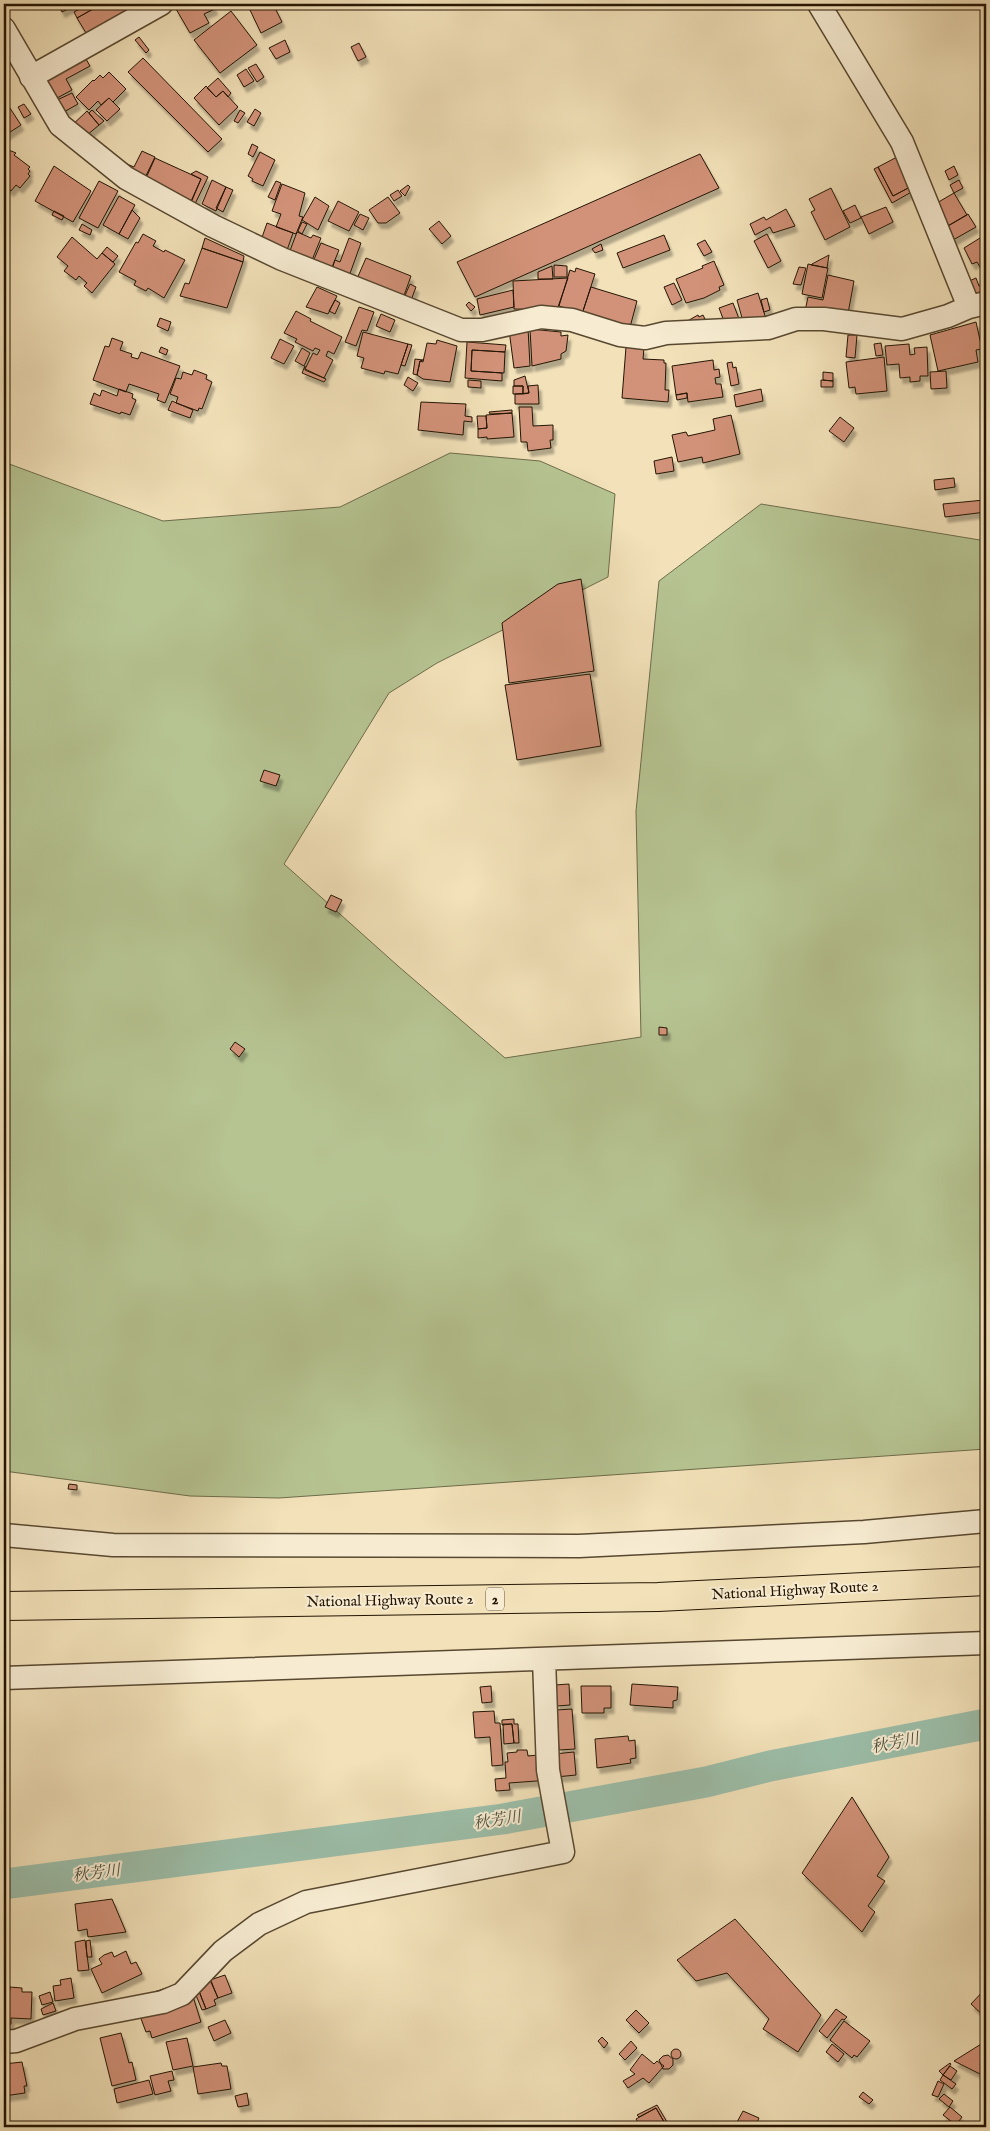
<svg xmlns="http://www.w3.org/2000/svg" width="990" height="2131" font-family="'IM FELL English','Noto Serif JP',serif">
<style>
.green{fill:#b6c492;stroke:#6d6c4a}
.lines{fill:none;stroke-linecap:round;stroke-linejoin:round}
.river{stroke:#9cbea9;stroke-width:31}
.building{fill:#d29279;stroke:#241503;filter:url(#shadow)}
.minor-casing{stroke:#584830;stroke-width:25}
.highway-casing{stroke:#241503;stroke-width:30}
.minor{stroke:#f7ecd2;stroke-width:22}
.highway{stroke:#f2e1b9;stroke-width:28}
.labels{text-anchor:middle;stroke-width:4;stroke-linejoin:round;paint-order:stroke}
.shield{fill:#f7ecd2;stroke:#635641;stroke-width:1}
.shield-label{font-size:14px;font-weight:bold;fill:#241503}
.street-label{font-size:15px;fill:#241503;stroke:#f7ecd2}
.water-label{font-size:16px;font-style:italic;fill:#4e503d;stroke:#f7ecd2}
</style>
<defs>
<filter id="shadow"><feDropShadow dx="3" dy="5.5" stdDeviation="1" flood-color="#0004"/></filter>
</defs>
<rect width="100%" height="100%" fill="#f2e1b9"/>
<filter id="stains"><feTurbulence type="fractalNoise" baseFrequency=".004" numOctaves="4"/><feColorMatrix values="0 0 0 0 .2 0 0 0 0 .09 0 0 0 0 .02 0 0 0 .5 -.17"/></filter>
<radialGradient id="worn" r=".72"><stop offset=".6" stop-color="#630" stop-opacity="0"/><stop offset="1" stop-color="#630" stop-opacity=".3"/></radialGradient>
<!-- green -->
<path class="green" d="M450,453L540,461L615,494L608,577L437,663L389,693L284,864L398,966L505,1058L641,1037L636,811L659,581L761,504L986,541V1449L279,1498L190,1496L4,1471V462L163,521L340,507Z"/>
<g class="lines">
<!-- river -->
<path class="river" d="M4,1884L503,1819L706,1782L770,1766L986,1724"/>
</g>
<!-- building -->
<path class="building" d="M58,4H78L62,12Z
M89,4H102L77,18L74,12Z
M102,4H125L128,9L86,33L77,18Z
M186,4H212L215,9L204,14L209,23L190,33L176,9Z
M263,4H273L282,22L261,33L250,10Z
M231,11L257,45L220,73L194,40Z
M139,37L149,50L146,53L135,40Z
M285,40L290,52L276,59L269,48Z
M359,43L366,57L358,61L351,47Z
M143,58L222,139L208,152L128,72Z
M86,59L90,66L66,79L72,90L44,105L31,82Z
M256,64L264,77L257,82L248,68Z
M246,69L254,81L244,87L237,75Z
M109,72L126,89L113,102L109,98L101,105L98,101L89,110L76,97L93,80L94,81L100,75L103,78Z
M218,78L231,93L228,97L223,91L216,97L207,88Z
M206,86L216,97L223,91L238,107L219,125L194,98Z
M72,93L78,104L62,113L55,101Z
M109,98L120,109L107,121L96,110Z
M4,99L21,125L4,136Z
M24,104L31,114L24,118L18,107Z
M255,109L261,113L254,126L247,122Z
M92,110L104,121L99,125L89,113Z
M240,110L245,113L238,123L234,121Z
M87,111L99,125L80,141L69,128Z
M252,144L258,147L253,157L248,154Z
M4,148L16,153L14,155L30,167L28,169L30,171L28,174L30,176L20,188L16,185L11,191L4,186Z
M142,151L155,157L142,184L123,175L127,164L134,167Z
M260,152L275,160L263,186L252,181L253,179L248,176Z
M700,154L719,188L475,297L457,262Z
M897,157L912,186L893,196L878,167Z
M155,158L201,179L188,208L142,187Z
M54,166L91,191L73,222L35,201Z
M954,166L958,175L949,180L945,171Z
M878,167L893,196L912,186L915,190L892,203L874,169Z
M196,171L208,177L194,206L190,205L201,179L191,174Z
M212,180L226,187L216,211L202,204Z
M959,180L963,188L954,193L950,185Z
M99,181L118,191L98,228L79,218Z
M276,181L281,183L275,200L268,197Z
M282,184L305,193L299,216L303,217L296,234L276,227L281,214L272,211Z
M408,185L410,187L405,196L400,191Z
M226,187L233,190L223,212L216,208Z
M831,188L850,227L825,240L811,212L815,210L809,199Z
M398,190L402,196L394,201L390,195Z
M954,193L967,215L948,226L935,204Z
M119,196L135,205L119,234L103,225Z
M315,197L329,206L318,230L302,220Z
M388,197L400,213L386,223H378L369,210Z
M338,201L359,212L349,231L328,221Z
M855,205L861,218L850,223L843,211Z
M886,207L893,222L869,234L861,217Z
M786,209L795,226L773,233L770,227L755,235L750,224L764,217L766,220Z
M132,210L140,218L128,239L119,234Z
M54,211L64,216L62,220L52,215Z
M360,214L369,218L363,230L354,225Z
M968,214L976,227L953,240L946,227Z
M439,221L451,236L442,244L429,229Z
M302,222L307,224L302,234L298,231Z
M267,223L293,233L285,256L259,246Z
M82,224L92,230L90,235L79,230Z
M297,232L311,238L313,235L321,238L310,265L288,256Z
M143,234L156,241L153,246L164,252L165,250L185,260L164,298L148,288L146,291L134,285L136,281L119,272L136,242L138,243Z
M767,234L781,261L768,268L754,241Z
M664,235L670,250L623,268L617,253Z
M72,237L97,259L102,253L115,264L92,293L84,286L87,283L79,276L76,280L64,271L68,266L57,257Z
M205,238L244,256L243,262L202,248Z
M349,238L361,243L348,279L331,272L335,260L340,262Z
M980,238L986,252L985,275L977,262L972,264L964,248Z
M705,240L712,252L704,256L697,244Z
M321,243L339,250L330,272L312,264Z
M601,244L603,250L595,253L592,249Z
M107,247L118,256L113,262L102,253Z
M202,248L243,262L227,308L180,296L185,283L189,284Z
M829,255L827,268L811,265L812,264Z
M366,258L411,276L402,301L356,281Z
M714,261L724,285L719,287L720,290L704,298L686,303L676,279L703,268L702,266Z
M808,264L828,268L822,298L802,294Z
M554,265L567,266V277H554Z
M552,266L553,279H538V272Z
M799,267L806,268L801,285L793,284Z
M576,268L595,274L582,314L559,306L570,270L575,272Z
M828,275L854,281L847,319L805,311L808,297L823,300Z
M568,278L557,310L514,309L513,281Z
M976,278L979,286L984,284L986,292L973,298L967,282Z
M674,283L682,300L672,305L664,287Z
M410,284L416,287L410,303L403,300Z
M317,287L337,296L328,314L306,307Z
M591,287L637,301L629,331L582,314Z
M513,290L514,307L480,315L477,299Z
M758,293L766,319L744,325L737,300Z
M767,298L770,310L764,312L761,300Z
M335,300L340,303L335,314L329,311Z
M469,302L475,307L471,311L466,305Z
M733,303L741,324L727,329L719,308Z
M359,307L374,312L367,331L362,330L356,346L345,342Z
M296,311L311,319L310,321L342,337L334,354L328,351L326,356L333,360L324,378L305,369L313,353L317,355L320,350L315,348L313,351L295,342L297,339L284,333Z
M381,314L395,320L390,332L376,326Z
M698,315L699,317L703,315L705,319L682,324Z
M160,318L171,322L168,331L157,326Z
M976,322L982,349L976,350L978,362L938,371L930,335Z
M528,328L530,366L514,368L509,330Z
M530,329L561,332V336L568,335L566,351L561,354V359L532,366Z
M363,332L408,344L398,374L385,371L384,374L361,368L364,358L357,356Z
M848,335H857L855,358L846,357Z
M112,338L123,342L120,350L132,354L131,357L138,359L141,352L180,366L165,403L157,400L159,394L129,384L126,392L93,380L105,346L109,347Z
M280,339L294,346L284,364L271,358Z
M437,340L457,346L450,382L423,379L417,375L420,361L423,362L427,343L436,344Z
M467,342L506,345L505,352L472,350L471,371L502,373V381L465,378Z
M881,343L883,355L876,356L874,344Z
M408,344L412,345L405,366L401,365Z
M909,344L910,355L915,354L914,348L927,347L928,376H920V381L910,382V377L900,378L899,364L887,365L885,346Z
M161,347L168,350L166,355L159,352Z
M626,347L644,348L643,359L664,360V363H666L665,390H669L668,402L622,398Z
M302,348L310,353L304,366L295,361Z
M472,350L505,352L504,373L471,371Z
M884,357L887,391L856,394L855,387L849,388L846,362Z
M415,359L423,360L420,361L417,375L413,374Z
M713,360L714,370L719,369L720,377L715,378L716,384H721L723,397L688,402L687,393L676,395L672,366Z
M732,362L733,368L736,367L739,384L731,386L727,363Z
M305,366V370L326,379L324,382L302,373Z
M194,370L207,375L206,379L212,382L202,409L199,408L198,411L176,403L178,397L170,394L176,378L181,379L183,372L192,375Z
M946,371L947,388L931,389L930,372Z
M823,372L833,373V381L823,380Z
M525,376L529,393L523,394V386H514V380Z
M408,377L418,383L413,391L404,385Z
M468,380L481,381V388L468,387Z
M821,380L833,381V387H821Z
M538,385L539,404H515V394L529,393L528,386Z
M513,386H523V394H513Z
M119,389L133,394L132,398L136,400L130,415L121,412L120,414L90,404L94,393L100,396L102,390L117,396Z
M761,389L763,401L736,407L734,395Z
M687,393V398L677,400L676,395Z
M172,401L193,410L190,418L168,410Z
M421,402L466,404L465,416L472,417V422L464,421L463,435L418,430Z
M519,407H532L533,426L553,425V440H550L551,448L528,451L527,442H521Z
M512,410V413L490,414L489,412Z
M512,413L514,437L487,439V437L478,438V429L487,428L486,415Z
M731,415L740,454L703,463L702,457L678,462L672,435L686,432L688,436L715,430L713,419Z
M477,416H486L487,428L478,429Z
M840,417L854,428L844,442L829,431Z
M672,457L674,471L656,474L654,461Z
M954,478L955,487L935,490L934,480Z
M984,500L986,512L945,517L943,504Z
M581,579L594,671L509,683L502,623L558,584Z
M590,674L601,746L517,760L505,685Z
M264,770L280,775L276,786L260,781Z
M331,895L342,900L336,912L325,907Z
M659,1027L667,1028V1035H659Z
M235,1042L245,1049L239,1057L230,1049Z
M69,1484L77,1485V1490L68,1489Z
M569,1684L570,1705L557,1706L555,1685Z
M632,1684L678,1687L677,1700L673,1701V1708L630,1705Z
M491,1686L492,1702L482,1703L480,1687Z
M581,1686H611V1708H604V1713H582Z
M572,1709L575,1749L559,1750L556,1710Z
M494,1711L495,1723H500L503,1765L492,1766L490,1737L475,1738L473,1712Z
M514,1719V1724H518L519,1743H514L512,1724L502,1725V1720Z
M503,1724H512L514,1743L504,1744Z
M628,1736L629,1741L635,1740L636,1758L630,1759L631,1763L597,1768L595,1739Z
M517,1750H527L528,1756L548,1754L550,1780L509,1783L510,1790L496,1791L495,1779L506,1778L505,1762H508L507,1753L517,1752Z
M574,1752L576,1775L556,1777L554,1754Z
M852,1797L889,1857L877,1876L885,1881L868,1906L875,1912L862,1932L802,1873Z
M112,1899L126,1932L88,1937L87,1929L78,1931L75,1904Z
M735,1919L821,2015L798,2052L763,2029L769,2019L727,1973L696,1981L677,1960Z
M85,1940L89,1970L78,1971L75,1942Z
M90,1940L92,1957H87L86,1941Z
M126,1951L131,1964L136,1962L142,1974L102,1993L91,1969L102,1964L99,1959L104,1955L112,1952L114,1957Z
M225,1975L232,1993L218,1998L210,1980Z
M209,1976L218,1998L214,2000L216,2005L206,2009L195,1981Z
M71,1978L74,1998L55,2001L53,1986L61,1985L60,1980Z
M189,1978L195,1981L206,2009L202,2010Z
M10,1987L22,1988V1992H32L31,2019L11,2018V2024L4,2026V1994L9,1995Z
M166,1988L167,1992L191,1990L201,2022L152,2038L150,2031L146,2032L140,2016L155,1996L154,1992Z
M986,1988V2018L971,2004Z
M50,1992L53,2002L42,2005L39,1996Z
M53,2003L56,2011L43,2015L41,2009Z
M836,2009L847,2017L844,2020L842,2019L827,2038L819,2031Z
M636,2010L649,2023L639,2033L626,2020Z
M225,2020L231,2033L214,2041L208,2027Z
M844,2021L870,2041L857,2057L854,2055L852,2058L830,2040Z
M121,2033L129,2063L132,2062L136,2080L112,2086L100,2038Z
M602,2037L608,2043L604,2048L598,2041Z
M187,2038L193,2066L173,2070L166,2042Z
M631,2041L637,2048L625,2060L619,2054Z
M986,2041V2077L954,2061Z
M832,2044L844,2054L838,2062L826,2052Z
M671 2054a5 5 0 1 1 10 0a5 5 0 1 1-10 0Z
M642,2054L654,2064L657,2061L664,2066L649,2083L643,2078L628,2088L623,2081L635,2074L630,2070Z
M668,2055L673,2059V2065L669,2069H663L659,2060L663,2056Z
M22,2062L27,2086H24L25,2093L4,2096V2064Z
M221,2063L222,2066H227L231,2089L198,2094L193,2067Z
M950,2063L951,2064L943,2075L939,2071Z
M950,2066L957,2071L951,2080L943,2075Z
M172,2071L174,2080L168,2081L171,2091L155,2095L150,2076Z
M943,2075L956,2084L952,2089L940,2080Z
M149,2080L153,2094L117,2103L114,2089Z
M938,2081L944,2084L938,2097L932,2095Z
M863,2092L873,2100L869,2104L859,2097Z
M247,2093L249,2105L238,2107L235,2096Z
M944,2094L953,2101L949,2107L939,2099Z
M657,2105L670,2127H667L656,2108L639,2117L637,2115Z
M950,2107L962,2117L956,2125L943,2115Z
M656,2108L667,2127H641L636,2119Z
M743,2111L759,2118L755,2127H738L739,2125L736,2124Z"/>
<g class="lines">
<!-- minor casing -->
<g class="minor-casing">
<path id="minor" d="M819,4L902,142L969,307L986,303
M4,29L60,125L126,178L213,226L282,259L461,330H482L541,317L572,320L620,335L645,338L666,333L768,328L796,319H824L902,329L948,316L969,307
M31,77L161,4
M4,1535L113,1545L579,1546L864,1532L986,1521
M4,1678L986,1643
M4,2042L16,2041L75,2019L163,2002L182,1994L223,1951L259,1924L306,1902L563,1852L548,1770L544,1659"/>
</g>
<!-- highway casing -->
<g class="highway-casing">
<path id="highway" d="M4,1606L658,1597L986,1581"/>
</g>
<!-- minor -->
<use href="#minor" class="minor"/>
<!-- highway -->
<use href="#highway" class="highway"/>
</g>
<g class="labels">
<!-- shield labels -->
<rect class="shield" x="486" y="1587.5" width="18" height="23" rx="4"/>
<g class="shield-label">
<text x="495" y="1604">2</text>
</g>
<!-- street labels -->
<g class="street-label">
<text transform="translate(795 1590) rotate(-3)" y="5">National Highway Route 2</text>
<text transform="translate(390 1600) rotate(-1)" y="5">National Highway Route 2</text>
</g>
<!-- water labels -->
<g class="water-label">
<text transform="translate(895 1742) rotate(-11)" y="6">秋芳川</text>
<text transform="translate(497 1819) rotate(-9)" y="6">秋芳川</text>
<text transform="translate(96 1872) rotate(-7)" y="6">秋芳川</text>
</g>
</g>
<!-- margin -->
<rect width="990" height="2131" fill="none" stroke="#f2e1b9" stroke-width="20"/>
<rect x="5" y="5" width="980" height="2121" fill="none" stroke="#241503" stroke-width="2.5"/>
<rect x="10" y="10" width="970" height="2111" fill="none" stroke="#241503"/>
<rect width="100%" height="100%" filter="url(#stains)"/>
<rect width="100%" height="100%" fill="url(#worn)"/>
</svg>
